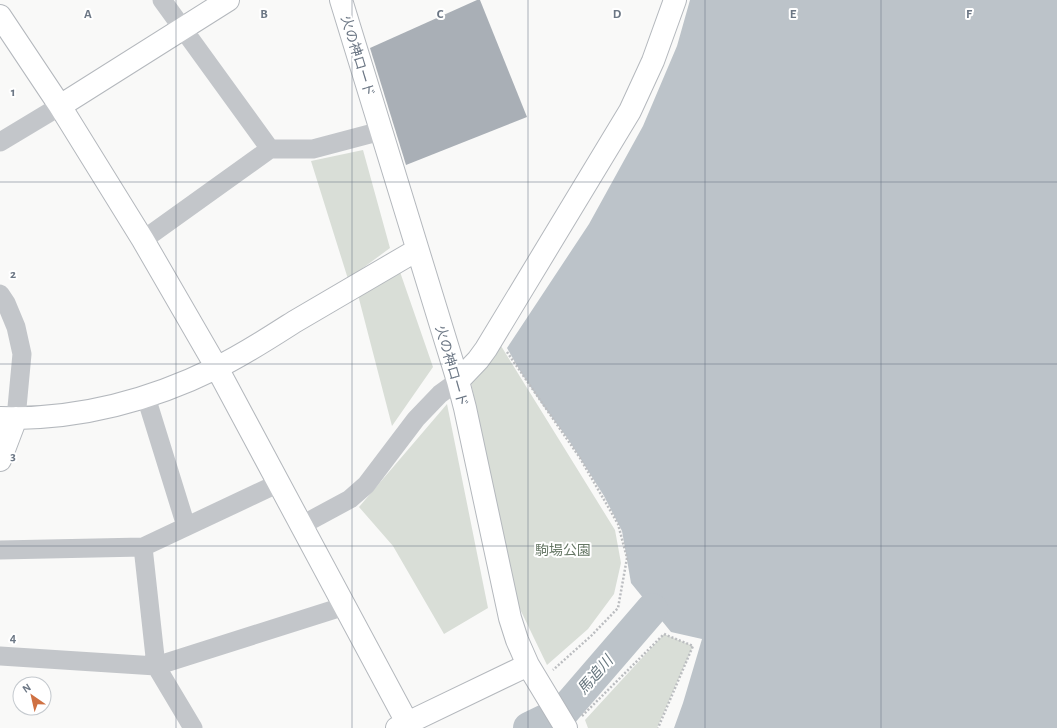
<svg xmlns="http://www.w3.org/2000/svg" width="1057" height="728" font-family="'Alegreya Sans','Noto Sans JP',sans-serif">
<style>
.green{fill:#d9ded7}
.water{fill:#bcc3c9}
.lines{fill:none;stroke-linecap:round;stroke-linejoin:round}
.river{stroke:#bcc3c9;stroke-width:32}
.building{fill:#a9afb6}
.secondary-casing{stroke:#b4b8bd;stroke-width:24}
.path{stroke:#bbbdc0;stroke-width:2.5;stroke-dasharray:2 2;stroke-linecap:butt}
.street{stroke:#c3c6ca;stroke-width:19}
.secondary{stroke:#fff;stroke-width:22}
.grid{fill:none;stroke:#6c7785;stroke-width:1;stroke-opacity:0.55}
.labels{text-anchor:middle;stroke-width:4;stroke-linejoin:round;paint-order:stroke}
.street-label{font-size:14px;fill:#6c7785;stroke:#fff}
.park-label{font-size:14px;fill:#677866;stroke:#fff}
.water-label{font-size:15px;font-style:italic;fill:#68777f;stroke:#fff}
.grid-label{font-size:13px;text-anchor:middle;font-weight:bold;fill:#6c7785;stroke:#fff;stroke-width:4;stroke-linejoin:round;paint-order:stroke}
</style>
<rect width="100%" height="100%" fill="#f9f9f8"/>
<!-- green -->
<path class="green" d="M363,150L390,248L348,279L311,161Z
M399,269L433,367L392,426L358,295Z
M498,341L615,530L621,563L614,594L588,629L547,665L519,607L471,383Z
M447,404L488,608L444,634L393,546L359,507Z
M664,634L693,646L657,728H588L585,720Z"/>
<!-- water -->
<path class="water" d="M690,0H1057V728H674L683,703L702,639L671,632L631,583L622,531L604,496L568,439L542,404L520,371L507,348L589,224L643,126L677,46Z"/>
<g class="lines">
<!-- river -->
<path class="river" d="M529,728L564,711L652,609"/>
</g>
<!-- building -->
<path class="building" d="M477,0H480L527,117L406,165L370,48Z"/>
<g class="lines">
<!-- secondary casing -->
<g class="secondary-casing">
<path id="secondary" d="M341,0L458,381L465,408L510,618L517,640L528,665L566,728
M0,16L60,106L143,240L217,368L410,728
M60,106L228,0
M458,381L478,360L486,349L630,111L653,61L675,0
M0,418C75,420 149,401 216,368C243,355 269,338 294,322C335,298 376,274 417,250
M0,460L16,418
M397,728L528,665"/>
</g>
<!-- path -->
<path class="path" d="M507,352L580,458L618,524L627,558L618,608L591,636L553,670
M582,716L664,634L693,646L658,728"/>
<!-- street -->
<path class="street" d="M0,142L60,106
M270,149H313L381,131
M143,240L270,149L162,0
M0,294L6,303L16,327L22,354L16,418
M146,397L186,526
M302,525L350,499L366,485L416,419L440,394L458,381
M143,547L156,666L193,728
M0,550L143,547L279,483
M0,656L156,666L345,606"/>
<!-- secondary -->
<use href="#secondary" class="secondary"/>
</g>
<!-- grid -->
<path class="grid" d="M176,0V728M352,0V728M528,0V728M705,0V728M881,0V728M0,182H1057M0,364H1057M0,546H1057"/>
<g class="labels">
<!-- street labels -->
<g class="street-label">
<text transform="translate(358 56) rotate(73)" y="5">火の神ロード</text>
<text transform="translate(452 366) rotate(74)" y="5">火の神ロード</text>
</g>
<!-- park labels -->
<g class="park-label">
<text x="563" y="555">駒場公園</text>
</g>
<!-- water labels -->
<g class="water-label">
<text transform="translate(595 675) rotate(-49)" y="5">馬追川</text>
</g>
</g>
<g class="grid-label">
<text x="88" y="18">A</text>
<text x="264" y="18">B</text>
<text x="440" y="18">C</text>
<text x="617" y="18">D</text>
<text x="793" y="18">E</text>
<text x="969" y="18">F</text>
<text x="13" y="96">1</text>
<text x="13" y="278">2</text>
<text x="13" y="460">3</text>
<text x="13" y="642">4</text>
</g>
<!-- north arrow -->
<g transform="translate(32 696) rotate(326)"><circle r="19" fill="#ffffff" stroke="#c4c9ce"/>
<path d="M0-3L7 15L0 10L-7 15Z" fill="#cf7142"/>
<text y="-6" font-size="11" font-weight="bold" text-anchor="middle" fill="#6c7785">N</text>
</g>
</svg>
